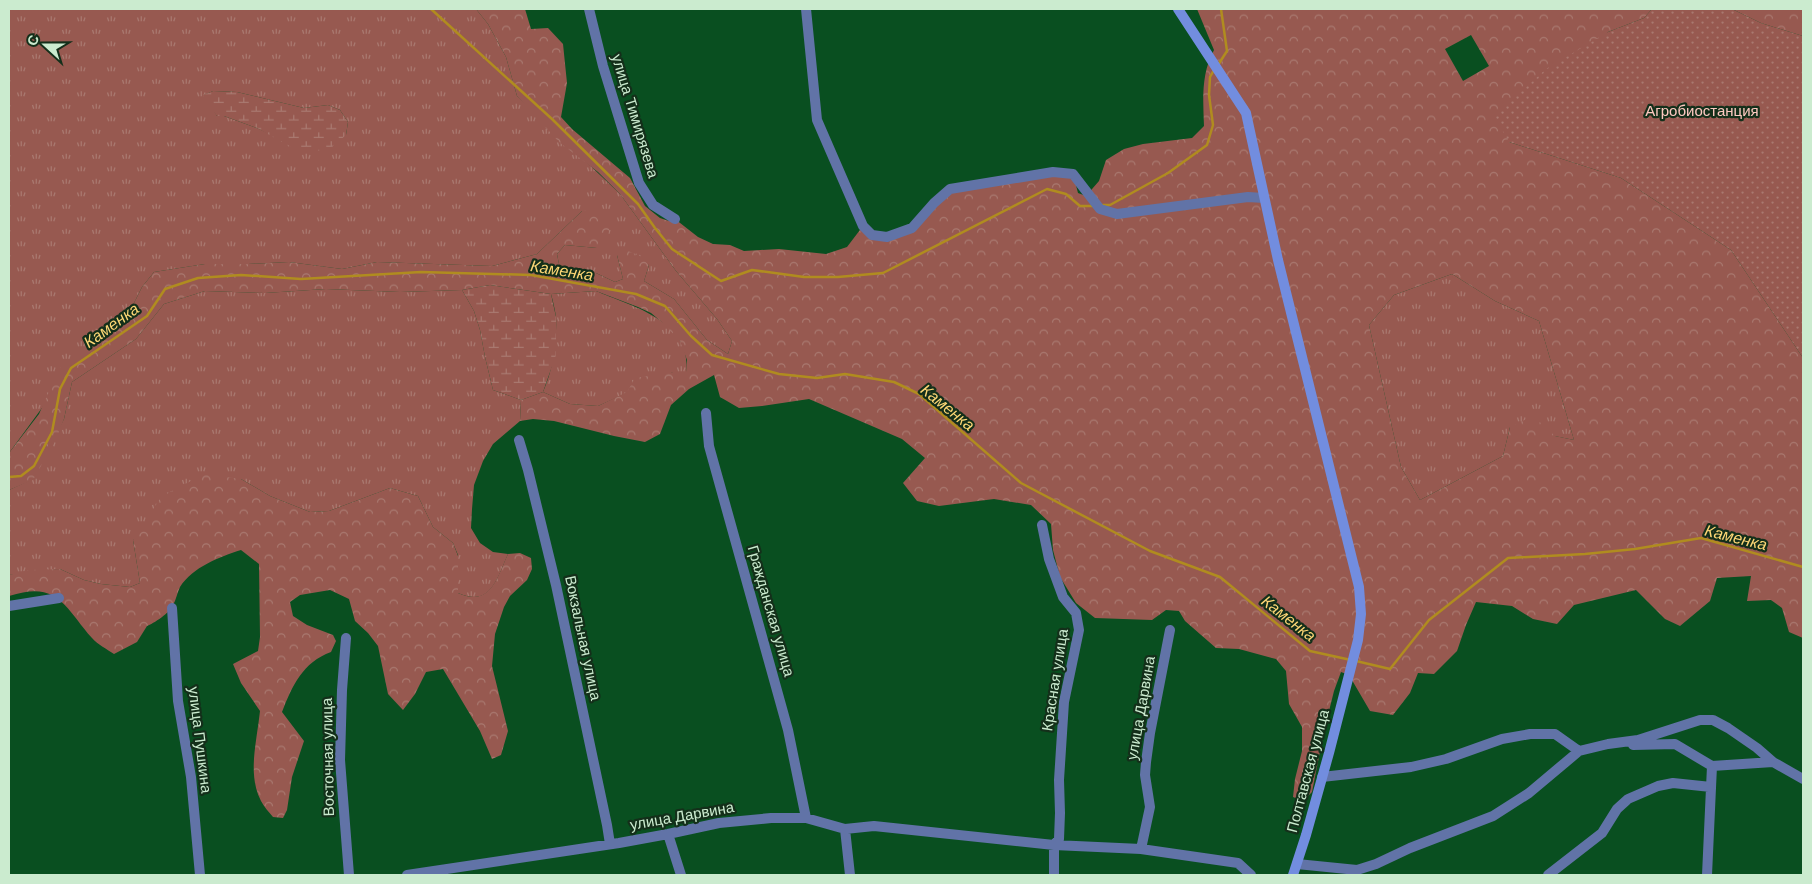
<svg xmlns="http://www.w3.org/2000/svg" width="1812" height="884" font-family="Arial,sans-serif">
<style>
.grass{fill:url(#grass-tufts);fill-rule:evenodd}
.forest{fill:url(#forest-crowns);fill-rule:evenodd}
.wetland{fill:url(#wetland-marsh)}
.garden{fill:url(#garden-dots)}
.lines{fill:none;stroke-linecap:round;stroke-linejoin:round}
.stream{stroke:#b08c1f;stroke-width:2.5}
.street{stroke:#6173a7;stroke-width:10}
.secondary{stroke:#728ddf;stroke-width:10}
.labels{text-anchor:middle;stroke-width:4.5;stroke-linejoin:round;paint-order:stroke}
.park-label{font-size:15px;fill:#fec9c1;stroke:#142f1a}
.street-label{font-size:15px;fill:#cbebcf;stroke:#142f1a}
.water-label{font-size:16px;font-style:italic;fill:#fdd776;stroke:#142f1a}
</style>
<defs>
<pattern id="grass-tufts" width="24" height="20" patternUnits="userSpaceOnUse" patternTransform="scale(1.25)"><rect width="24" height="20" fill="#975950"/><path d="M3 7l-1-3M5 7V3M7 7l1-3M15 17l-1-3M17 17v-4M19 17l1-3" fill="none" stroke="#a97970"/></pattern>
<pattern id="forest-crowns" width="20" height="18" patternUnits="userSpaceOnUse" patternTransform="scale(1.25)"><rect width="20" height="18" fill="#975950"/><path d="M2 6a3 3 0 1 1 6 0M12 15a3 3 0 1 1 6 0" fill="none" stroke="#a97970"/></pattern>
<pattern id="wetland-marsh" width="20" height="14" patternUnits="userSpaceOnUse" patternTransform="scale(1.25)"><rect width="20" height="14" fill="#975950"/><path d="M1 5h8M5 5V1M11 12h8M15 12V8" fill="none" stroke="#a97970"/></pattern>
<pattern id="garden-dots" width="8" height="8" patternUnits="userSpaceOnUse" patternTransform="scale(1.25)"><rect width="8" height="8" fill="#975950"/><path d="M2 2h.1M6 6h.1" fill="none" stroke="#a97970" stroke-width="1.8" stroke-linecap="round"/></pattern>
</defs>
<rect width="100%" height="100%" fill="#094f20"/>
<!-- grass -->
<path class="grass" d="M9,9H476L488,24L506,57L517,96L620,194L676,271L717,319L732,341L728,354L707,340L674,299L644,281L649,265L617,255L623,279L615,282L596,273L570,271L559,264L557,254L565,245L597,248L582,211L537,254L492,266L377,262L342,269L289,262L248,264H205L154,272L142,287L125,321L103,337L88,345L9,453ZM213,91L237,92L304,108L328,105L340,110L348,122L346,135L276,137L257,128L224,116H217L204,95Z
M1452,274L1495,301L1539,321L1574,440L1510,427L1503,456L1420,500L1401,467L1369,325L1394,295Z
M326,289L400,292L462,290L474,311L480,330L485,357L493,390L521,400L520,421L493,444L483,461L474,485L472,509L471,528L480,543L493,552L508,554C497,578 491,608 458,593V555L453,543L433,527L418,496L390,488L329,511L310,512L270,496L241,479L133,540L140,583L130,587L101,584L84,580L60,569L9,575V490L33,479L64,419L72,382L136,339L164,304L205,291L265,293Z
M596,291C631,306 693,321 686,372H673L598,406L570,404L543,392C553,370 557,342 556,317C555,310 553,301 551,294Z"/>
<!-- forest -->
<path class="forest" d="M476,9H525L531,29L548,28L563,44L567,83L561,117L572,129L630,178L645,206L660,218L669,221L675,219L698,237L713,244L730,245L744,251L779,249L826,254L847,247L863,226L872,235L901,233L950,189L1073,174L1078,193L1086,196L1099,181L1106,160L1124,149L1143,144L1192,138L1204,126C1203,99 1201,74 1214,50L1197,9H1652L1644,18L1608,32L1509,142L1621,178L1731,250L1803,358V638L1789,632L1782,608L1771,600L1747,601L1751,576L1717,578L1710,601L1680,626L1665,619L1636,590L1574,605L1557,624L1533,619L1512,606L1476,602L1466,625L1457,651L1434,674L1418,673L1410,693L1393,715L1370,711L1349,675L1341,672L1334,691L1324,731L1312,792L1303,801L1293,797L1295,779L1302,751V727L1289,704L1286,671L1276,659L1239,649L1216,648L1185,621L1179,611L1166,610L1152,620L1095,618L1076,603L1060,577L1053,550L1051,524L1031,505L994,499L939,506L917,501L903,483L925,458L902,439L809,399L762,406L739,408L720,397L714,375L689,389L671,405L660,434L645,442L614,436L554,421L533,419L520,421L521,400L543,392L570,404L598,406L627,392L635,378L673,372H686L687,360L680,341L663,323L651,313L638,307L596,291L551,294L490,285L462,290L400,292L326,289L265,293L205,291L164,304L136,339L72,382L64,419L55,441L33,480L9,490V453L39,414L59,369L88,345L103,337L125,321L142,287L154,272L205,264H248L289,262L342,269L377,262L492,266L537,254L582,211L599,208L610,221L608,238L597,248L565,245L557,254L559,264L570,271L596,273L615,282L623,279L617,255L621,248L640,256L649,265L644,281L674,299L707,340L728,354L732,341L717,319L676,271L620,194L598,172L559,142L517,96L506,57L488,24ZM1471,35L1489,66L1463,81L1445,49ZM1452,274L1495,301L1539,321L1574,440L1555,436L1533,416L1510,427L1503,456L1420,500L1401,467L1369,325L1394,295Z
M1732,9H1803V36L1761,23Z
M204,474L241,479L270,496L310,512L329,511L390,488L418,496L433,527L453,543L458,556V593C491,608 497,577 508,554L520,553L531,558L532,569L527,580L510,596L504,607L495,634L492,666L508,731L501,755L492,759L480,731L443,669L426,672L415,694L403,710L388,694L378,646L368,633L355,621L349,599L330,590L300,595L290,602L293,616L307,625L333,635L336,641L331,652C303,662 292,686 282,712L304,741L292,777L287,810L283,818L273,817C269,812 264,807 261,801C247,774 257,741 260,711L241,683L233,664L258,651L260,637L259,564L241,550C219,557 193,567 180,587C177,593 176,600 173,605C171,612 153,624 147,626L137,642L114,654C107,649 98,645 92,638C64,606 58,580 9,596V575L29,570L60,569L84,580L101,584L130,587L140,583L133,540L161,497Z"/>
<!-- wetland -->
<path class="wetland" d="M213,91L237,92L304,108L328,105L340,110L348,122L346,135L332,147L313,152L295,149L257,128L224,116H217L208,105L203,95Z
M490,285L551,294L556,317V355L543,392L521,400L493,390L485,357L480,330L474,311L462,290Z"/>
<!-- garden -->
<path class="garden" d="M1652,9H1732L1761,23L1803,36V358L1731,250L1621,178L1509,142L1494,116L1546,69L1608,32L1644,18Z"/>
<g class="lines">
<!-- stream -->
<path class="stream" d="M431,9L552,119L638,204L655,228L672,249L721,281L752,270L804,277H838L883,273L1047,189L1066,194L1080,206H1094
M1218,65L1227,51L1221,9
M1102,205H1110L1168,173L1207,145L1213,125L1209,95L1210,77L1214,70
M9,477L21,476L34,466L52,432L60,389L71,368L147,316L165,289L198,278L241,275L301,279L421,272L531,275L636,294L665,306L691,336L712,355L779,374L817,378L845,374L894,382L919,394L1021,483L1150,551L1220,577L1310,651L1351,660
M1356,661L1390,669L1429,620L1508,558L1585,554L1635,549L1701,538L1803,567"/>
<!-- street -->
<path class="street" d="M589,9L603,66L639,183L653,205L675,219
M806,9L817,120L863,226L872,235L887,237L912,228L934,203L950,189L1053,172L1073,174L1100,209L1117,214L1248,197L1264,198
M706,413L709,446L788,730L806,818
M519,440L528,470L556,585L607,825L610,844
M1042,525L1049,559L1063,597L1076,613L1079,630L1064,702L1059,780L1060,813L1059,839L1054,845V875
M9,606L59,598
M172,608L178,701L191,777L200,875
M346,638L342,690L340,760L349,875
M1633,745L1675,744L1712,766
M1322,777L1411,767L1446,759L1502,739L1530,734H1555L1579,751
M845,829L850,875
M668,834L681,875
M1141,849L1150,807L1145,775L1146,762L1150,733L1170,630
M1297,864L1357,870L1376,864L1410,848L1493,816L1529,793L1579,751L1608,744L1638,740L1700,720H1713L1728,728L1757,748L1773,762
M407,875L619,843L668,834L719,823L771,818H806L845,829L874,826L1054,845L1141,849L1238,863L1251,875
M1548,875L1602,833L1617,809L1628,799L1658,786L1673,783L1711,787
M1707,875L1712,766L1773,762L1803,779"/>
<!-- secondary -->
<path class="secondary" d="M1178,9L1246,113L1278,260L1359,587L1361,614L1358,640L1329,753L1306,835L1293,875"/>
</g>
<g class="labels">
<!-- park labels -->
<g class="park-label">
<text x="1702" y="116">Агробиостанция</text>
</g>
<!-- street labels -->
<g class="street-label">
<text transform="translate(635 116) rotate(73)" y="5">улица Тимирязева</text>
<text transform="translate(771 611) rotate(74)" y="5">Гражданская улица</text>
<text transform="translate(583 638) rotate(78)" y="5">Вокзальная улица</text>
<text transform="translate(1055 680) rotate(-81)" y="5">Красная улица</text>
<text transform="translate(1141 708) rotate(-80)" y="5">улица Дарвина</text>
<text transform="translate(200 740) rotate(83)" y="5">улица Пушкина</text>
<text transform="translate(328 757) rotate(-91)" y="5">Восточная улица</text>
<text transform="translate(1308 771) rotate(-75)" y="5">Полтавская улица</text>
<text transform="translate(682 816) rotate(-10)" y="5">улица Дарвина</text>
</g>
<!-- water labels -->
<g class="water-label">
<text transform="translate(562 270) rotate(9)" y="6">Каменка</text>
<text transform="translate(111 325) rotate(-36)" y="6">Каменка</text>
<text transform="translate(948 407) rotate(39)" y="6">Каменка</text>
<text transform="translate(1736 537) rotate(14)" y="6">Каменка</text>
<text transform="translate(1289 618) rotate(38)" y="6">Каменка</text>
</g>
</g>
<!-- border -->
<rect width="1812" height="884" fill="none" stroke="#cbebcf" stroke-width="20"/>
<!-- north arrow -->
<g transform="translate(45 45) rotate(291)" stroke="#142f1a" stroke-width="4" paint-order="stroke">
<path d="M0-4L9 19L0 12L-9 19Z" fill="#cbebcf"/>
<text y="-8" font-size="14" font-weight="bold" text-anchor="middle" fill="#cbebcf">С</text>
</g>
</svg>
